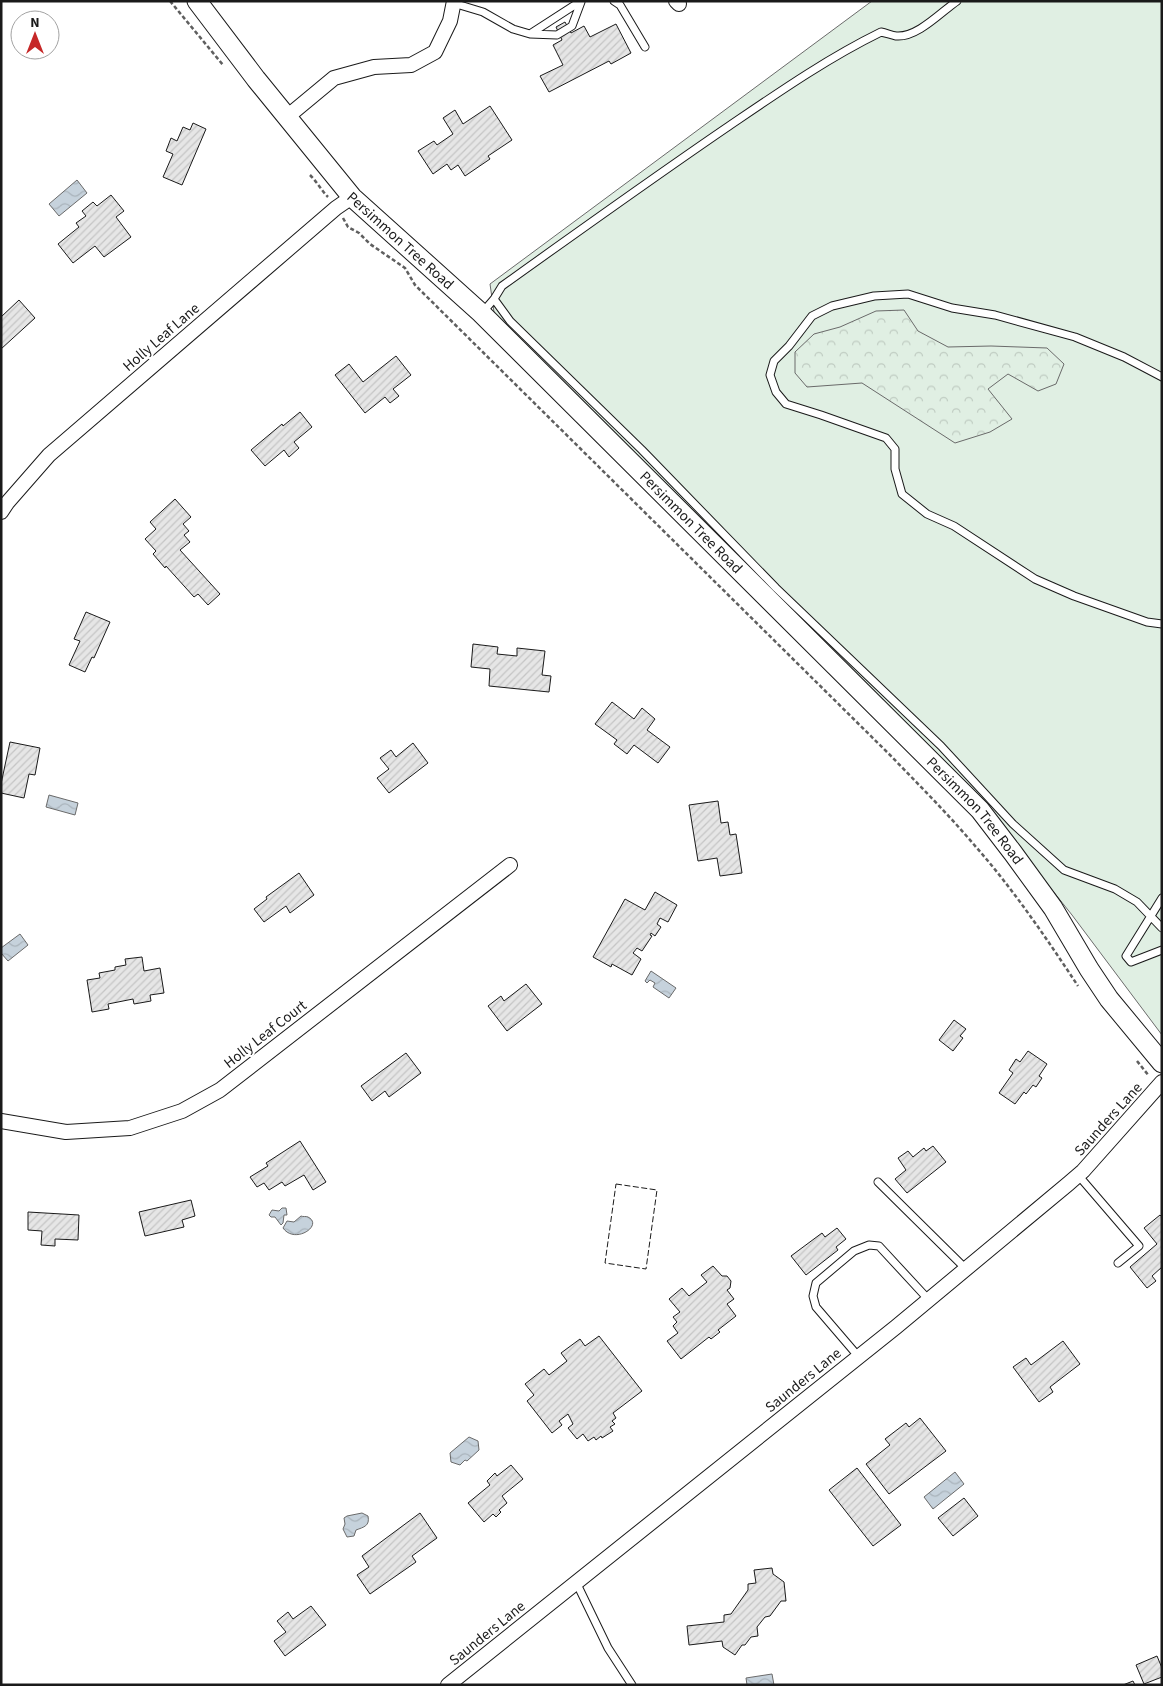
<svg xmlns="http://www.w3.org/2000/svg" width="1163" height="1686" font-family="'Source Sans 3',sans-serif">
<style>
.grass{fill:#e0efe3;stroke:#6a6a6a}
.forest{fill:url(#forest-crowns);stroke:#6a6a6a}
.water{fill:url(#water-waves);stroke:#6a6a6a}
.building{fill:url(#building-hatch);stroke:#1a1a1a}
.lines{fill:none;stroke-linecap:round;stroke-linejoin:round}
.lane-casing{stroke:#1a1a1a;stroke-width:9}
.street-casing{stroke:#1a1a1a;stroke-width:16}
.secondary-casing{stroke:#1a1a1a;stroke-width:21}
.path{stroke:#5f5f5f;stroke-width:2.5;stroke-dasharray:4 2.5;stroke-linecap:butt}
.lane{stroke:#fff;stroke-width:7}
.street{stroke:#fff;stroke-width:14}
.secondary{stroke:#fff;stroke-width:19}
.fence{stroke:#1a1a1a;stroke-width:1;stroke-dasharray:6 2.5;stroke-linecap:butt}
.labels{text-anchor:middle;stroke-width:4;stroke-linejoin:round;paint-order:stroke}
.street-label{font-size:15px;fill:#1a1a1a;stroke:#fff}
</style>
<defs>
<pattern id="forest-crowns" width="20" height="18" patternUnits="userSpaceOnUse" patternTransform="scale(1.25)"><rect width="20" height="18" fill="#e0efe3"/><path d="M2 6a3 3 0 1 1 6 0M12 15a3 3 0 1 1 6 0" fill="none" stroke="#c0ccc2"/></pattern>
<pattern id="water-waves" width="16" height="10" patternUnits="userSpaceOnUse" patternTransform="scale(1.25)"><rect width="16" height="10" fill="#c6d2dc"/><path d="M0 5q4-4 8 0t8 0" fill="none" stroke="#aab4bc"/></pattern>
<pattern id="building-hatch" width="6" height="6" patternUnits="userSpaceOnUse" patternTransform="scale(1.25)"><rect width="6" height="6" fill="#e6e6e6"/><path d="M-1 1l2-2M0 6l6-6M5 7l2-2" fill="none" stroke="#c5c5c5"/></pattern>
</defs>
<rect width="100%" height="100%" fill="#fff"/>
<!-- grass -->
<path class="grass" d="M872,1H1162V1035L1072,915L981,801L495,319L490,284Z"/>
<!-- forest -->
<path class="forest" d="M904,310L918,331L948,347L991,346L1047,348L1064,364L1056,384L1038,391L1008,374L988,389L1012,419L990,432L955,443L862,383L807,387L795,373V352L814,334L840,327L876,311Z"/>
<!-- water -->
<path class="water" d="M77,180L87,193L59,216L49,204Z
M49,795L78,803L75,815L46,807Z
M20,934L28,945L8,961L1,953V948Z
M651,971L676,988L669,998L653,987L655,983L650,980L647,983L645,981Z
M282,1208H286L287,1215H284L283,1223L281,1225L275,1217H271L269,1215L272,1210L279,1211Z
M301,1216C303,1217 306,1216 308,1217C324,1225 295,1245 283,1228L287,1221L294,1222Z
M469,1437L478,1441L479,1450L467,1461L465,1460L460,1465L451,1462L450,1453Z
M955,1472L964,1484L933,1509L924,1497Z
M362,1513L368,1516C370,1526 364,1527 356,1530L354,1536L347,1537L343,1529L345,1524L344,1518L347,1516Z
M772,1674L774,1685H747L746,1678Z"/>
<!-- building -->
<path class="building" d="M565,22L571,33L584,26L590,37L616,24L631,53L611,64L609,61L549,92L540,76L563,65L553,45L562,40L556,27Z
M490,106L512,140L488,156L490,159L465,176L458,165L451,170L447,164L433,174L418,151L434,141L437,145L453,134L443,118L455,110L463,124Z
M193,123L206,129L182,185L163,177L173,154L166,151L171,138L177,141L183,127L190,130Z
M111,195L124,211L116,217L131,237L104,257L95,246L73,263L58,244L79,227L76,223L86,216L82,211L93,202L97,206Z
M19,300L35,318L1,349V317Z
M396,356L411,375L393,389L399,396L390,403L385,397L365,413L335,375L349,364L363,382Z
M300,412L312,427L294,442L299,448L289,457L284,450L265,466L251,450L282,424L283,426Z
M175,499L191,517L183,524L189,531L184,535L190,542L180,550L220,594L208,605L198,594L194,597L166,566L165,568L153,554L156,551L145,539L156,529L150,522Z
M86,612L110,622L94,658L92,657L85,672L69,665L80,641L74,639Z
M473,644L498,647L497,654L517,656V648L545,651L542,675L551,676L549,692L489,686L490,669L471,667Z
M612,702L634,719L642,708L655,719L647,730L670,747L658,763L634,745L627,754L614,744L617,740L595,724Z
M10,742L40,748L35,775L29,774L24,798L1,793V784Z
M413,743L428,763L389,793L377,778L389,769L380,758L391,750L396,757Z
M718,801L721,823L728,822L730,835L736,834L742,873L720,876L717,858L698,861L689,805Z
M299,873L314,895L290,913L286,906L264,922L254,909L267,899L266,897Z
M655,892L677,905L668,922L660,918L657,924L661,927L655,936L651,933L650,935L652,936L642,951L637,948L633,953L641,959L632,975L612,964L611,967L593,957L625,899L645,910Z
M142,957L144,971L160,968L164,993L150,995L151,1001L134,1004L133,999L108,1004L109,1009L92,1012L87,980L100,978L99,973L115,970V967L126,965L125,959Z
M526,984L542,1004L507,1031L488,1006L501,996L504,1001Z
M954,1020L966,1029L960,1036L963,1038L953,1051L939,1040Z
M1028,1051L1047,1064L1039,1076L1042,1078L1036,1087L1033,1085L1026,1094L1024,1092L1015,1104L999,1093L1013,1073L1009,1070L1016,1059L1020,1062Z
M406,1053L421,1073L389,1097L385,1091L372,1101L361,1086Z
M300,1141L326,1182L313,1190L304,1175L285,1186L282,1182L269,1190L264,1183L257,1187L250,1177L268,1166L266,1163Z
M933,1146L946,1162L907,1193L895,1179L906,1170L898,1158L908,1151L913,1157L924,1148L926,1151Z
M191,1200L195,1216L182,1220L184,1227L145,1236L139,1212Z
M28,1212L79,1215L78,1240L55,1239V1246L41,1245L42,1231L28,1230Z
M1160,1215L1162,1217V1267L1152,1276L1156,1281L1147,1288L1130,1267L1157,1244L1144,1228Z
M837,1228L846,1239L836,1247L838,1250L806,1275L791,1256L822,1233L825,1237Z
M713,1266L722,1276H727L731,1281L730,1288L727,1290L734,1299L727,1304L736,1316L718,1330L720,1332L711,1339L709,1337L681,1359L667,1341L678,1333L673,1326L677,1322L673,1317L680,1312L669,1299L682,1288L689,1296L707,1282L701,1275Z
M599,1336L642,1391L613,1413L616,1418L612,1421L615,1424L610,1427L613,1431L602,1438L601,1436L596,1440L594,1437L588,1441L583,1434L577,1439L568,1428L573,1424L568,1414L559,1421L562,1425L552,1433L527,1401L534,1395L525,1384L544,1369L549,1375L567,1361L561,1353L580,1339L585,1346Z
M1063,1341L1080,1364L1050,1387L1053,1392L1039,1402L1013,1367L1026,1358L1031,1365Z
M920,1418L946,1451L889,1494L866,1464L890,1445L885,1439L906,1423L909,1427Z
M511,1465L523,1479L502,1496L507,1503L499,1510L501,1512L496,1517L493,1514L484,1522L468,1503L490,1485L487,1481L495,1473L497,1476Z
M857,1468L901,1525L873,1546L829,1490Z
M964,1498L978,1516L953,1536L938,1518Z
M420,1513L437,1538L412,1556L416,1562L370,1594L357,1575L369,1567L362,1556Z
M772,1568L773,1574L784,1582L786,1601H781L770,1616L765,1617L757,1627L758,1636L751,1637L745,1645H742L735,1655L723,1647L722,1641L689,1645L687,1626L724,1622V1615L731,1614L748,1590V1584L756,1583L754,1570Z
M311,1606L326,1625L285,1656L274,1641L286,1632L277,1621L288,1612L293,1619Z
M1157,1656L1162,1668V1677L1144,1684L1136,1665Z
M1133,1681L1135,1685H1123Z"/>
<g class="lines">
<!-- lane casing -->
<g class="lane-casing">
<path id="lane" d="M614,1L620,5L645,47
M453,3L483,12L513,29L530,34L581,1
M530,34L557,35L572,26L581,2
M494,299L510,321L642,450L776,588L941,746L1013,824L1064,870L1115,889L1137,902L1162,928
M482,313L494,299L502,286C576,233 650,180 726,128C776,94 826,59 881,32C886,33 891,35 896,36C917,38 941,12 957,1
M1162,377L1124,357L1075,337L995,315L952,308L908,294L874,296L832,306L812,316L789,346L774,361L770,375L776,392L786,404L821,415L886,438L895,449V469L902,494L927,514L954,526L1035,579L1074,596L1147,622L1162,624
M1162,898L1126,956L1131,962L1162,950
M1078,1175L1139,1246L1118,1263
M878,1182L965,1268
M858,1356L816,1307L813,1296L816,1283L854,1251L869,1245L879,1246L928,1299
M576,1582L608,1648L632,1685"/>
</g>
<!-- street casing -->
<g class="street-casing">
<path id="street" d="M676,1L679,4
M287,117L334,78L374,67L411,65L435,52L450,21L454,1
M1,512L7,503L49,455L336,208L352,197
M1,1121L66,1132L130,1128L182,1111L220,1090L510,865
M448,1685L896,1327L1068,1184L1083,1171L1162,1082"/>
</g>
<!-- secondary casing -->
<g class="secondary-casing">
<g id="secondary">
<path id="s1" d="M197,1L256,79L352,197L481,313L980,810L1013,853L1053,908L1089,969L1109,999L1162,1063"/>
</g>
</g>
<!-- path -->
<path class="path" d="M170,1L223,65
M310,175C317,182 322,191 328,197
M343,218L348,227L359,233L370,244L405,268L415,285L890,755C919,785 949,815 976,847C1013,889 1047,939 1078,986
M1137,1061L1149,1076"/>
<!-- lane -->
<use href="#lane" class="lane"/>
<!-- street -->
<use href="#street" class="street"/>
<!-- secondary -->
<use href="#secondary" class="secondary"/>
<!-- fence -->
<path class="fence" d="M616,1184L657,1190L646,1269L605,1263Z"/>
</g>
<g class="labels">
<!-- street labels -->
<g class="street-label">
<text dy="5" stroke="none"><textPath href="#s1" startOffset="315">Persimmon Tree Road</textPath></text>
<text transform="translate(161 337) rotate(-41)" y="5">Holly Leaf Lane</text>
<text dy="5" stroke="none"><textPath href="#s1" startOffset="720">Persimmon Tree Road</textPath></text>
<text dy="5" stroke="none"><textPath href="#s1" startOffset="1125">Persimmon Tree Road</textPath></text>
<text transform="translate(265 1034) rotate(-38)" y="5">Holly Leaf Court</text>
<text transform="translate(1108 1119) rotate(-48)" y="5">Saunders Lane</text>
<text transform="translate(803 1380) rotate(-39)" y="5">Saunders Lane</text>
<text transform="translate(487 1633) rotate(-39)" y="5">Saunders Lane</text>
</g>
</g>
<!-- border -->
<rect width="1163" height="1686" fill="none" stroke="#1a1a1a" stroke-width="5"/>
<!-- north arrow -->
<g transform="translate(35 35)"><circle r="24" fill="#ffffff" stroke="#a3a3a3"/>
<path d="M0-4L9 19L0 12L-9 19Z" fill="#c62828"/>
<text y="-8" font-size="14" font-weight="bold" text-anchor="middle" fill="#1a1a1a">N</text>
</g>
</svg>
